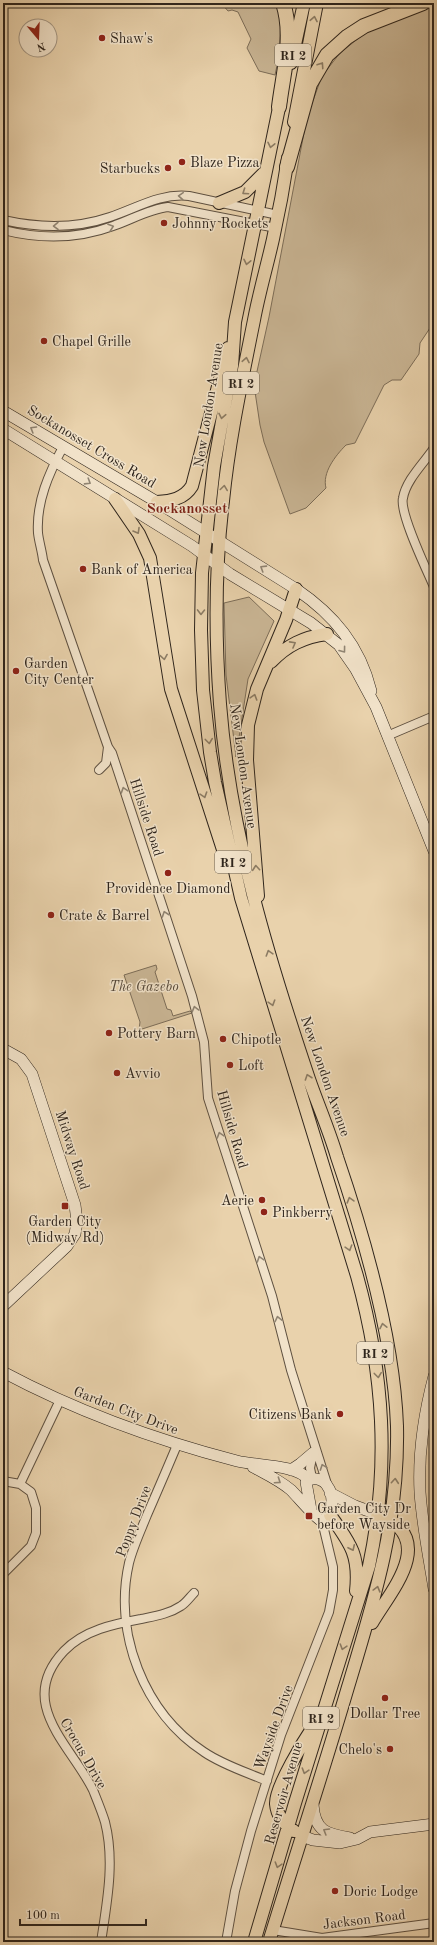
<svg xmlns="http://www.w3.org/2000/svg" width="437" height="1945" font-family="'Old Standard TT',serif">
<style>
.green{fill:#c9b594;stroke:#7c6d58}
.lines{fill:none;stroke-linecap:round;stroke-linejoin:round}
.street-casing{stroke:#5e5040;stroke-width:10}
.secondary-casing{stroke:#2f251c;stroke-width:12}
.primary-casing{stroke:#2f251c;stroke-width:14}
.highway-casing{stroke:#2f251c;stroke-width:16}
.street{stroke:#f1e2c9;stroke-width:8}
.secondary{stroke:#f1e2c9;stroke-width:11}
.primary{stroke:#e9d2ac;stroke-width:12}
.highway{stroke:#e9d2ac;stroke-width:14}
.oneway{stroke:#8c7c64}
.oneway2{stroke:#908472}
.poi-dot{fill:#8f2418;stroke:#f1e2c9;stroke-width:1.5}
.labels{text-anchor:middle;stroke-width:3;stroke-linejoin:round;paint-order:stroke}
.shield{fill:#f1e2c9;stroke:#695e50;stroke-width:1}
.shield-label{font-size:13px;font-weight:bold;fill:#2f251c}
.poi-label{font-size:14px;fill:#2f251c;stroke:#f1e2c9;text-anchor:start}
.street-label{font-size:14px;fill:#2f251c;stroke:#f1e2c9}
.park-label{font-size:14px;font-style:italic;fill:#56493a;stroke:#f1e2c9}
.neighbourhood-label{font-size:15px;font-weight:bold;fill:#7a1f14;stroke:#f1e2c9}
</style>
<rect width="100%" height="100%" fill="#e9d2ac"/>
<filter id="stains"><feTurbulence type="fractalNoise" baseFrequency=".005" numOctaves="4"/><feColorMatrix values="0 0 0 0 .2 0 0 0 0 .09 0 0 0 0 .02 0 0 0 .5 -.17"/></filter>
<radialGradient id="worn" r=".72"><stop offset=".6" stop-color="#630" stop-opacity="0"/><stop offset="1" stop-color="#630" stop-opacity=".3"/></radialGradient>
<!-- green -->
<path class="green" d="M221,3H282L279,56L275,75L259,71L247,48L251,39L238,12L232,10L228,11Z
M434,6V322L420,343L419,354L401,380H392L384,385L355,443L346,445C335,456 322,473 326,488L306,508L290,514L264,442L260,425L254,385L269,317L307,117L322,76L340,53L365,33Z
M249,597L274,621L248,679L236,757L226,675L224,603Z
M156,965L157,969L155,972L167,1009L171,1010L173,1016L190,1011L192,1013L139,1030L140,1022L124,975Z"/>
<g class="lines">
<!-- street casing -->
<g class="street-casing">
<path id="street" d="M3,220C39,228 75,229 110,217C137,208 160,193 189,196L278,215
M3,230C39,239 78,239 113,226C131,220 149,209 168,207L276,228
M63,447C49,473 36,502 38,533C39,542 42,551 43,560L108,747L112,753L192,996L204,1042L208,1098L272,1296L291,1370L328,1487
M434,448C424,463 406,480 403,498C399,513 427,570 434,587
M387,736L434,716
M99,770L106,763L108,747
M177,1445C167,1469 157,1492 147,1515C141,1530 133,1547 129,1563C113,1633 144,1713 204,1752C223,1765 246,1772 267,1781
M312,1478L310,1468L313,1453
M3,1481L20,1484L60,1400
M3,1574L31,1546L36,1533V1508L31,1492L20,1484
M273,1930L322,1938L434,1923
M101,1942C107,1902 115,1861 105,1822C102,1812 97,1800 93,1790C71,1745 15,1703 64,1651C84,1630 114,1624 141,1619C155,1616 169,1614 181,1606C186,1603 190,1597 194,1593
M226,1942L235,1891L251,1831L281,1735L329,1612L333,1590V1567L322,1521"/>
</g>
<!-- secondary casing -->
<g class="secondary-casing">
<path id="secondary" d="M3,411L157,502L296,589C334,615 360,646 371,691
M3,429L192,546L230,574L311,623L339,645L355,668L376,707L434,851
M3,1049L21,1059L32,1074L75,1205L77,1222L75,1234L67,1246L3,1306
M3,1372C78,1412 156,1440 237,1461C256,1466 297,1464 309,1480
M434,1376C424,1414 418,1453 420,1492C422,1524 429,1557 434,1589
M253,1467C266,1474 279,1480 291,1490C298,1497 316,1519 322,1521L330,1515C333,1508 333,1494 328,1487C324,1479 313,1476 306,1482L311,1510
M291,1470L300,1464L313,1453
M330,1493L355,1506L377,1514
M313,1805C315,1831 326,1834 350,1838
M302,1836L313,1840L340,1843L357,1839L370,1832L434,1824"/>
</g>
<!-- primary casing -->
<g class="primary-casing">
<path id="primary" d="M291,63L304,3
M294,122L317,3
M219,203L245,192L264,173
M115,499L139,534L150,558L171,689L226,859
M157,502C171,501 184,499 192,486L228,348
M271,662C287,645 304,637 327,634
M258,896L247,760L248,725L257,689L286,620L296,589
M330,1515C350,1543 360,1555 356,1591
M372,1623C390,1592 434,1545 387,1518
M294,1831C285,1825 277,1816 276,1804C275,1787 305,1739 315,1724
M254,1942L295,1803L369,1566C390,1467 384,1374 357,1276L241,898L215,782L210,752L203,690L201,630L202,573L214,466L232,366L235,322L281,98
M269,1942C295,1857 323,1772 348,1687C375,1598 399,1521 397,1426C394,1339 365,1239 337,1157C329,1130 318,1105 309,1079C268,957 230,833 220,704C215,637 215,568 223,501C229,440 242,380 254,320C259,293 267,266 273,239C279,212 284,185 288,158"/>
</g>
<!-- highway casing -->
<g class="highway-casing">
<path id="highway" d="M279,107C283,73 294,36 283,3
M287,167L310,84L327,55L347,37L364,26L423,3"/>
</g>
<!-- street -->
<use href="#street" class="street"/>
<!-- secondary -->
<use href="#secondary" class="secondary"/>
<!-- primary -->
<use href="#primary" class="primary"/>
<!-- highway -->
<use href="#highway" class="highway"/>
</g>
<!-- one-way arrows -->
<defs><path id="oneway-chevron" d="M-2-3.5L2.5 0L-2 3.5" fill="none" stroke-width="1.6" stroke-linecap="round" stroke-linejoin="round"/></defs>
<g class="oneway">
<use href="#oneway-chevron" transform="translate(314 19) rotate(-79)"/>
<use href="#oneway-chevron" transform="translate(321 65) rotate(-56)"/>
<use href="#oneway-chevron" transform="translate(271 145) rotate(102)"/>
<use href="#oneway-chevron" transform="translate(245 192) rotate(146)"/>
<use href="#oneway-chevron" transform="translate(247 262) rotate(102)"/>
<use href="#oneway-chevron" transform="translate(246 360) rotate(-79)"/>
<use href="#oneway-chevron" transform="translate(222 416) rotate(101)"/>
<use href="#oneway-chevron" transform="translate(224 488) rotate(-82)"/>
<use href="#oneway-chevron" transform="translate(137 531) rotate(60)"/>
<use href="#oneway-chevron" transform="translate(201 612) rotate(91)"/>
<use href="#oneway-chevron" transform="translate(293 644) rotate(-29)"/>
<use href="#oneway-chevron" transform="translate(164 657) rotate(81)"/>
<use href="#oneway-chevron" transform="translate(254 697) rotate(-73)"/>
<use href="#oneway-chevron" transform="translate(209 741) rotate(83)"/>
<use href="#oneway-chevron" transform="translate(204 795) rotate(72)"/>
<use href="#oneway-chevron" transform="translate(256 868) rotate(-95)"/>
<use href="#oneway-chevron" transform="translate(269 953) rotate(-107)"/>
<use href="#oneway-chevron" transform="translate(272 1003) rotate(73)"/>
<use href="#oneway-chevron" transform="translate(308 1077) rotate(-109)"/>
<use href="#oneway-chevron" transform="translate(350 1200) rotate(-106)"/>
<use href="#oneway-chevron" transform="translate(349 1248) rotate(73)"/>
<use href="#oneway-chevron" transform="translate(383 1326) rotate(-102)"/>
<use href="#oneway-chevron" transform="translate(378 1375) rotate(83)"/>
<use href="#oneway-chevron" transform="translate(395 1481) rotate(-85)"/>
<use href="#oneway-chevron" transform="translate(352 1548) rotate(65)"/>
<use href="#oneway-chevron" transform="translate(377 1589) rotate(-75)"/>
<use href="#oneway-chevron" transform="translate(343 1647) rotate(107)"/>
<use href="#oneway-chevron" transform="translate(305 1771) rotate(107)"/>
<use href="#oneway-chevron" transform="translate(278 1865) rotate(107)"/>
</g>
<g class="oneway2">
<use href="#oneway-chevron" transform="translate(181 196) rotate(-176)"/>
<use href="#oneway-chevron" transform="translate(56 226) rotate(179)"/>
<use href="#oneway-chevron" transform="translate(111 227) rotate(-19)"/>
<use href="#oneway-chevron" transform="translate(33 429) rotate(-149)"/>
<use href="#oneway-chevron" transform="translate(88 482) rotate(32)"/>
<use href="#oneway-chevron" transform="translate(263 568) rotate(-148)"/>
<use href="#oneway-chevron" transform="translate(343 650) rotate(53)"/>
<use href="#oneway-chevron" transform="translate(124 790) rotate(-108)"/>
<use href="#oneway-chevron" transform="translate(165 914) rotate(-109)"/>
<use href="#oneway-chevron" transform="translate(195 1009) rotate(-105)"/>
<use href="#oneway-chevron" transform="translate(220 1135) rotate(-107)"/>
<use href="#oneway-chevron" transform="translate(260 1259) rotate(-108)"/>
<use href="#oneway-chevron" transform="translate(278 1319) rotate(-103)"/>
<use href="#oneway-chevron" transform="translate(323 1467) rotate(-110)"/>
<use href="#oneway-chevron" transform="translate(278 1481) rotate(34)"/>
<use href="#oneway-chevron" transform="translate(326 1831) rotate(-149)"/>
</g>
<!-- markers -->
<g class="poi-dot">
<circle cx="102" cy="38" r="4"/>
<circle cx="182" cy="162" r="4"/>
<circle cx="168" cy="168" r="4"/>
<circle cx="164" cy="223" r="4"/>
<circle cx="44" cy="341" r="4"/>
<circle cx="83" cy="569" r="4"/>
<circle cx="16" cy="671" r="4"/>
<circle cx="168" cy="873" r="4"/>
<circle cx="51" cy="915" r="4"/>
<circle cx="109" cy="1033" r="4"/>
<circle cx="223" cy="1039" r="4"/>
<circle cx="230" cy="1065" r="4"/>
<circle cx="117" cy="1073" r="4"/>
<circle cx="262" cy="1200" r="4"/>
<rect x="61" y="1202" width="8" height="8" rx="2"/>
<circle cx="264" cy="1212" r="4"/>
<circle cx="340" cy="1414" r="4"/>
<rect x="305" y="1512" width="8" height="8" rx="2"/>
<circle cx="385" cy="1698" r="4"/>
<circle cx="390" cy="1749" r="4"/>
<circle cx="335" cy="1891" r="4"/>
</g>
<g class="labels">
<!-- shield labels -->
<g class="shield">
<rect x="275" y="44" width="36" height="22" rx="3"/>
<rect x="223" y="372" width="36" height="22" rx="3"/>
<rect x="215" y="851" width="36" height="22" rx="3"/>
<rect x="357" y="1342" width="36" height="22" rx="3"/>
<rect x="303" y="1707" width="36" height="22" rx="3"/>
</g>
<g class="shield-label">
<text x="293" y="60">RI 2</text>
<text x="241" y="388">RI 2</text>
<text x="233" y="867">RI 2</text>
<text x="375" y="1358">RI 2</text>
<text x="321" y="1723">RI 2</text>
</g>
<!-- poi labels -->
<g class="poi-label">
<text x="110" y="43">Shaw's</text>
<text x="190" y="167">Blaze Pizza</text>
<text x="160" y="173" text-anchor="end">Starbucks</text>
<text x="172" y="228">Johnny Rockets</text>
<text x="52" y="346">Chapel Grille</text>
<text x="91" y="574">Bank of America</text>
<text x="24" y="668">Garden<tspan x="24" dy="16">City Center</tspan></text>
<text x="168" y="893" text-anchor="middle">Providence Diamond</text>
<text x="59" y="920">Crate &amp; Barrel</text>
<text x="117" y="1038">Pottery Barn</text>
<text x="231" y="1044">Chipotle</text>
<text x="238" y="1070">Loft</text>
<text x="125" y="1078">Avvio</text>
<text x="254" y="1205" text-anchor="end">Aerie</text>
<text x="272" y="1217">Pinkberry</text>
<text x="65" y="1226" text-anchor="middle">Garden City<tspan x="65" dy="16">(Midway Rd)</tspan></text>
<text x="332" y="1419" text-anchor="end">Citizens Bank</text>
<text x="317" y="1513">Garden City Dr<tspan x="317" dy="16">before Wayside</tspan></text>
<text x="385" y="1718" text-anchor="middle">Dollar Tree</text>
<text x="382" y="1754" text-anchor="end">Chelo's</text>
<text x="343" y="1896">Doric Lodge</text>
</g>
<!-- street labels -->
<g class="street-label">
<text transform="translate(208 405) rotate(-81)" y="5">New London Avenue</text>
<text transform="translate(92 446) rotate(31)" y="5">Sockanosset Cross Road</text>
<text transform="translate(244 766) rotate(82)" y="5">New London Avenue</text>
<text transform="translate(147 817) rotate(72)" y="5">Hillside Road</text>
<text transform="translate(326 1076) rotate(71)" y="5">New London Avenue</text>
<text transform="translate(233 1129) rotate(74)" y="5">Hillside Road</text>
<text transform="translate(73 1150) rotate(72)" y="5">Midway Road</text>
<text transform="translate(126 1410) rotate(21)" y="5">Garden City Drive</text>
<text transform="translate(133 1521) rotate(-69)" y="5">Poppy Drive</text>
<text transform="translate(273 1727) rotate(-70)" y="5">Wayside Drive</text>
<text transform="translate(84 1753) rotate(60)" y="5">Crocus Drive</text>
<text transform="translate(283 1793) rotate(-74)" y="5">Reservoir Avenue</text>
<text transform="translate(364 1919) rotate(-7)" y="5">Jackson Road</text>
</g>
<!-- park labels -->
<g class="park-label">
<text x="144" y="991">The Gazebo</text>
</g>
<!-- neighbourhood labels -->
<g class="neighbourhood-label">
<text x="187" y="513">Sockanosset</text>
</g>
</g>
<!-- margin -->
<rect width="437" height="1945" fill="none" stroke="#e9d2ac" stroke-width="16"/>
<rect x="4" y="4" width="429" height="1937" fill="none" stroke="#2f251c" stroke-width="2"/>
<rect x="8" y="8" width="421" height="1929" fill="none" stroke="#2f251c"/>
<!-- north arrow -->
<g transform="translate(38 38) rotate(161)"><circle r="19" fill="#f1e2c9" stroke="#a39684"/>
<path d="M0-3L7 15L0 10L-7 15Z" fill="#8f2418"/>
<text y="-6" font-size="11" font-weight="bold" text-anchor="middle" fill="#2f251c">N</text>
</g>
<!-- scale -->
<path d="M20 1919v6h126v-6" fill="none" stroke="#2f251c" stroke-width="2"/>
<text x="26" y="1919" font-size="12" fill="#2f251c" stroke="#f1e2c9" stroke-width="3" paint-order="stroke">100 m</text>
<rect width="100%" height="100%" filter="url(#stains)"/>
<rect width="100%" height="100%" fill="url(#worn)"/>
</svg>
